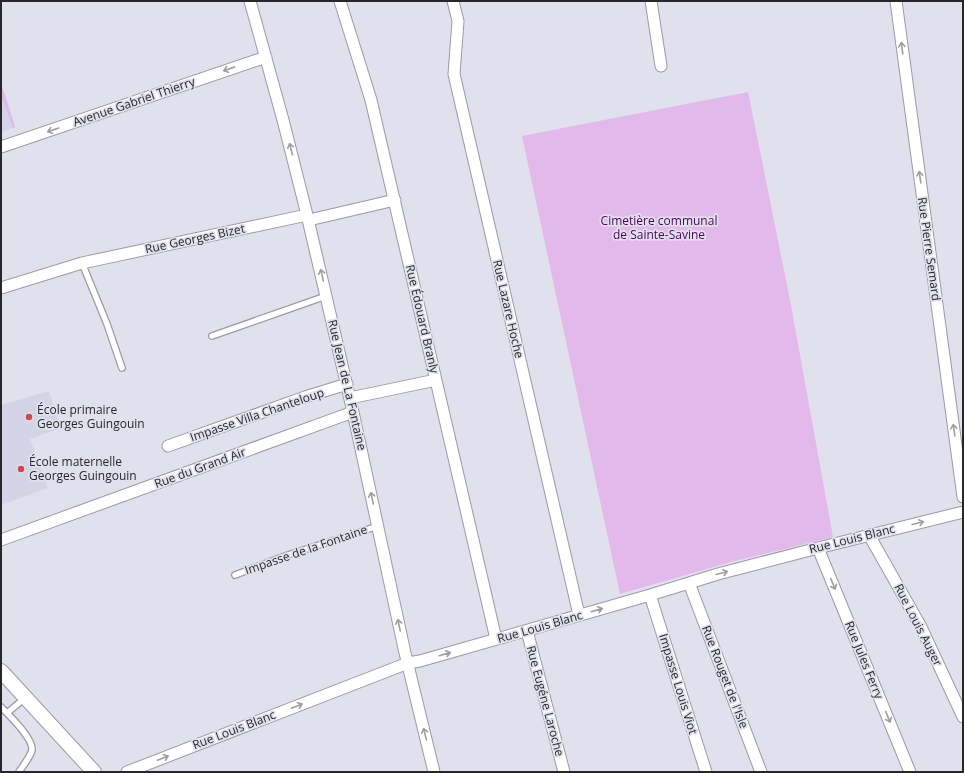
<svg xmlns="http://www.w3.org/2000/svg" width="964" height="773" font-family="'Open Sans',sans-serif">
<style>
.built{fill:#d3d4e6}
.green{fill:#e3b8ea}
.lines{fill:none;stroke-linecap:round;stroke-linejoin:round}
.service-casing{stroke:#999aa4;stroke-width:8}
.minor-casing{stroke:#999aa4;stroke-width:13}
.tertiary-casing{stroke:#999aa4;stroke-width:16}
.service{stroke:#fff;stroke-width:5.5}
.minor{stroke:#fff;stroke-width:11}
.tertiary{stroke:#fff;stroke-width:14}
.oneway{stroke:#9e9ea0}
.poi-dot{fill:#d64551;stroke:#e0e1ec;stroke-width:1.5}
.labels{text-anchor:middle;stroke-width:3.5;stroke-linejoin:round;paint-order:stroke}
.street-label{font-size:12px;fill:#27272b;stroke:#e0e1ec}
.park-label{font-size:12px;fill:#50025b;stroke:#e0e1ec}
.poi-label{font-size:12px;fill:#27272b;stroke:#e0e1ec;text-anchor:start}
</style>
<rect width="100%" height="100%" fill="#e0e1ec"/>
<!-- built -->
<path class="built" d="M1,86L4,92L15,127L1,133Z
M49,391L61,428L30,439L48,488L1,505V405Z"/>
<!-- green -->
<path class="green" d="M1,86L4,92L15,127L13,128L1,94Z
M748,92L790,300L833,537L731,562L620,594L522,136Z"/>
<g class="lines">
<!-- service casing -->
<g class="service-casing">
<path id="service" d="M82,263L107,324L122,368
M212,336L326,296
M235,575L288,555L378,526
M1,707C9,715 33,738 32,750C31,756 22,767 19,772
M7,713L25,698"/>
</g>
<!-- minor casing -->
<g class="minor-casing">
<path id="minor" d="M250,1L283,120L307,215L353,412L405,653L434,772
M340,1L371,100L496,639
M453,1L458,21L454,74L579,615
M651,1L661,66
M896,1L963,497
M1,147L266,57
M309,220L395,200
M1,288L82,263L307,215
M350,398L436,380
M168,446L305,397L347,384
M869,535L921,627L963,717
M1,540L353,412
M818,548L910,772
M689,583L761,772
M650,595L706,772
M527,631L564,772
M127,772L408,663L420,661L650,595L718,574L818,548L963,512"/>
</g>
<!-- tertiary casing -->
<g class="tertiary-casing">
<path id="tertiary" d="M1,671L94,772"/>
</g>
<!-- service -->
<use href="#service" class="service"/>
<!-- minor -->
<use href="#minor" class="minor"/>
<!-- tertiary -->
<use href="#tertiary" class="tertiary"/>
</g>
<!-- one-way arrows -->
<defs><path id="oneway-shaft" d="M-6 0H5M1.5-3L5.5 0L1.5 3" fill="none" stroke-width="1.6" stroke-linecap="round" stroke-linejoin="round"/></defs>
<g class="oneway">
<use href="#oneway-shaft" transform="translate(902 48) rotate(-98)"/>
<use href="#oneway-shaft" transform="translate(229 69) rotate(161)"/>
<use href="#oneway-shaft" transform="translate(53 130) rotate(161)"/>
<use href="#oneway-shaft" transform="translate(291 149) rotate(-104)"/>
<use href="#oneway-shaft" transform="translate(920 177) rotate(-98)"/>
<use href="#oneway-shaft" transform="translate(322 275) rotate(-103)"/>
<use href="#oneway-shaft" transform="translate(954 430) rotate(-98)"/>
<use href="#oneway-shaft" transform="translate(372 498) rotate(-102)"/>
<use href="#oneway-shaft" transform="translate(918 523) rotate(-14)"/>
<use href="#oneway-shaft" transform="translate(722 573) rotate(-15)"/>
<use href="#oneway-shaft" transform="translate(833 584) rotate(68)"/>
<use href="#oneway-shaft" transform="translate(597 610) rotate(-16)"/>
<use href="#oneway-shaft" transform="translate(399 625) rotate(-102)"/>
<use href="#oneway-shaft" transform="translate(445 654) rotate(-16)"/>
<use href="#oneway-shaft" transform="translate(297 706) rotate(-21)"/>
<use href="#oneway-shaft" transform="translate(888 717) rotate(68)"/>
<use href="#oneway-shaft" transform="translate(425 734) rotate(-104)"/>
<use href="#oneway-shaft" transform="translate(163 758) rotate(-21)"/>
</g>
<!-- markers -->
<g class="poi-dot">
<circle cx="29" cy="417" r="4"/>
<circle cx="21" cy="469" r="4"/>
</g>
<g class="labels">
<!-- street labels -->
<g class="street-label">
<text transform="translate(134 102) rotate(-19)" y="4">Avenue Gabriel Thierry</text>
<text transform="translate(195 239) rotate(-12)" y="4">Rue Georges Bizet</text>
<text transform="translate(929 249) rotate(82)" y="4">Rue Pierre Semard</text>
<text transform="translate(508 309) rotate(77)" y="4">Rue Lazare Hoche</text>
<text transform="translate(422 319) rotate(77)" y="4">Rue Édouard Branly</text>
<text transform="translate(347 385) rotate(77)" y="4">Rue Jean de La Fontaine</text>
<text transform="translate(257 415) rotate(-19)" y="4">Impasse Villa Chanteloup</text>
<text transform="translate(200 468) rotate(-20)" y="4">Rue du Grand Air</text>
<text transform="translate(852 539) rotate(-14)" y="4">Rue Louis Blanc</text>
<text transform="translate(306 550) rotate(-19)" y="4">Impasse de la Fontaine</text>
<text transform="translate(918 625) rotate(63)" y="4">Rue Louis Auger</text>
<text transform="translate(540 627) rotate(-16)" y="4">Rue Louis Blanc</text>
<text transform="translate(864 660) rotate(68)" y="4">Rue Jules Ferry</text>
<text transform="translate(725 677) rotate(69)" y="4">Rue Rouget de l'Isle</text>
<text transform="translate(678 684) rotate(73)" y="4">Impasse Louis Viot</text>
<text transform="translate(545 701) rotate(75)" y="4">Rue Eugéne Laroche</text>
<text transform="translate(234 730) rotate(-21)" y="4">Rue Louis Blanc</text>
</g>
<!-- park labels -->
<g class="park-label">
<text x="659" y="225">Cimetière communal<tspan x="659" dy="14">de Sainte-Savine</tspan></text>
</g>
<!-- poi labels -->
<g class="poi-label">
<text x="37" y="414">École primaire<tspan x="37" dy="14">Georges Guingouin</tspan></text>
<text x="29" y="466">École maternelle<tspan x="29" dy="14">Georges Guingouin</tspan></text>
</g>
</g>
<!-- border -->
<rect width="964" height="773" fill="none" stroke="#27272b" stroke-width="4"/>
</svg>
